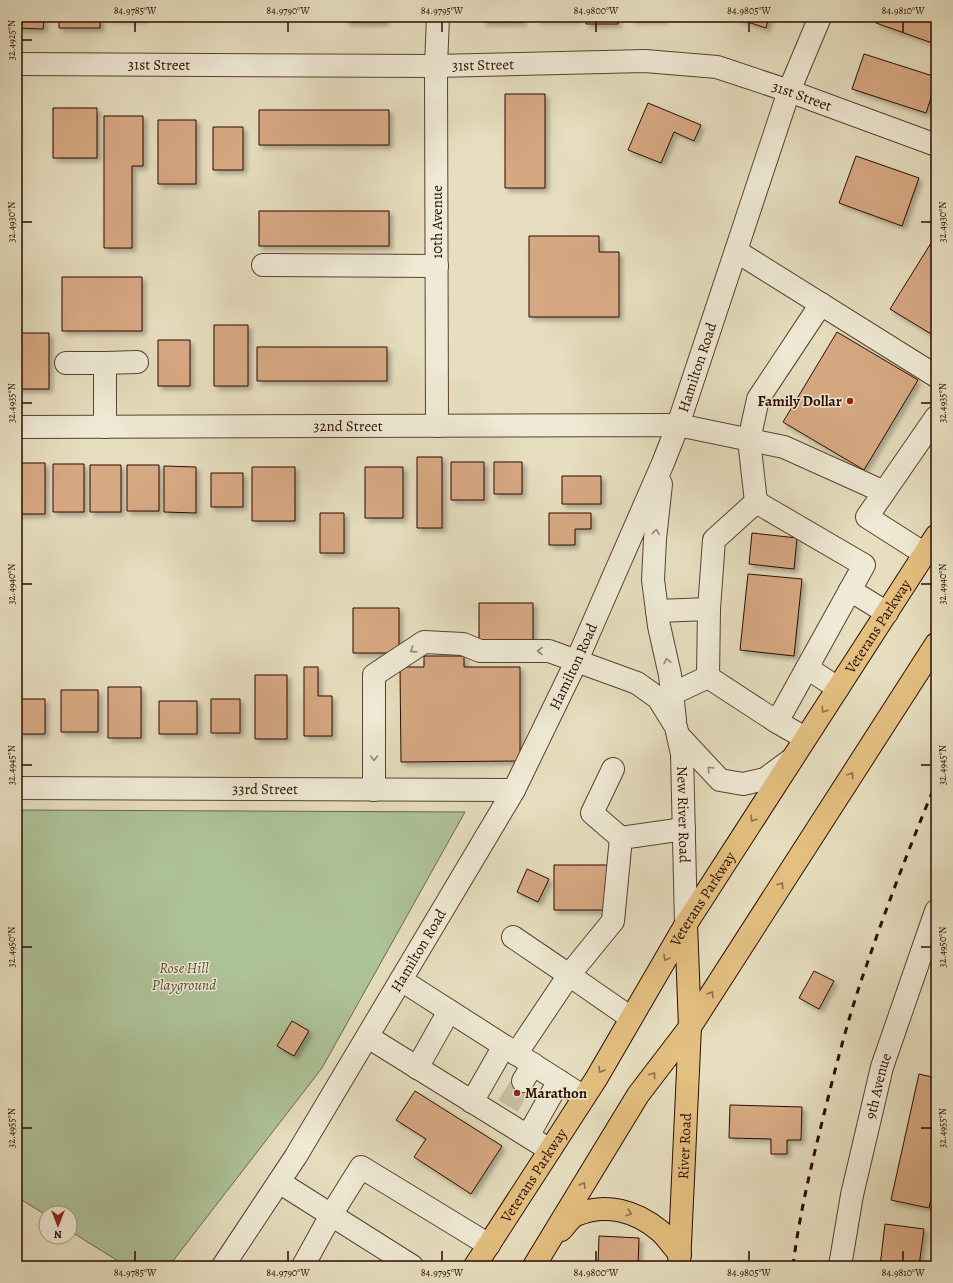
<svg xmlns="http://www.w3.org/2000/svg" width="953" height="1283" font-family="Alegreya,serif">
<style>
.green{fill:#aec297;stroke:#6d674c}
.building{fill:#d7a983;stroke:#2c0c00;filter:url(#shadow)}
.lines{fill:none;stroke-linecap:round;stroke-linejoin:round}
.minor-tunnel{stroke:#cabea2;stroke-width:22;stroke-dasharray:22 11;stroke-linecap:butt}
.minor-casing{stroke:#5a4030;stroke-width:24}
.major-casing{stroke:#2c0c00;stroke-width:24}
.minor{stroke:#efead5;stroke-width:22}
.major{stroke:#e3bf80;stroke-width:22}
.rail{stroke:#2c0c00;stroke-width:3;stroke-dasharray:7 7;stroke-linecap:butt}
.oneway{stroke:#978675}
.oneway2{stroke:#916e46}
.ticks{fill:none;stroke:#2c0c00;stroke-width:1.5}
.poi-dot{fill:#8f2418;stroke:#efead5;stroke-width:1.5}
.labels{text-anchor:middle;stroke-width:3;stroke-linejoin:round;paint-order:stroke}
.street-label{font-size:15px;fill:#2c0c00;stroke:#efead5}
.poi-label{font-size:15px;font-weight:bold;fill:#2c0c00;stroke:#efead5;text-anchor:end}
.park-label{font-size:15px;font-style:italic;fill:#5a4c35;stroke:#efead5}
.neatline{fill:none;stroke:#2c0c00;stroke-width:1.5}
.ticks-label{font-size:10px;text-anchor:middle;fill:#2c0c00}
</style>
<defs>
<filter id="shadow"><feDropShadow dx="3.5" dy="3.5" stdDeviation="2" flood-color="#0004"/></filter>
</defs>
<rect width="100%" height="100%" fill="#e6debf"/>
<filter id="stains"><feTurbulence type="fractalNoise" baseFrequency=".005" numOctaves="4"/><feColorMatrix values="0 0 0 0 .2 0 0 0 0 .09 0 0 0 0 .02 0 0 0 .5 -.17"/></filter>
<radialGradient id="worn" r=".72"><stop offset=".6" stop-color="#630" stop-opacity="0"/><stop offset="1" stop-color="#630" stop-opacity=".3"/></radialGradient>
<!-- green -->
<path class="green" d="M17,810L465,812L322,1068L169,1266H126L70,1231V1213H46V1215L17,1197Z"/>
<!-- building -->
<path class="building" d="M17,17H44L43,29L17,28Z
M59,17H100V28H59Z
M109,17H144V19H109Z
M346,17H386V22H346Z
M483,17H523V22H483Z
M536,17H577V20H536Z
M586,17H618V24H586Z
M631,17H664V20H631Z
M732,17H769L766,28Z
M878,17H936L935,44L876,23Z
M864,54L936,77V83L926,113L852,89Z
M505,94H545V188H505Z
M648,103L701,125L694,141L674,132L661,163L628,150Z
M53,108H97V158H53Z
M259,110H389V145H259Z
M104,116H143V166H132V248H104Z
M158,120H196V184H158Z
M213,127H243V170H213Z
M856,156L919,178L902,226L839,203Z
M259,211H389V246H259Z
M936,235V337L890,309Z
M529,236H599V252H619V317H529Z
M62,277H142V331H62Z
M214,325H248V386H214Z
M837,332L918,380L864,470L783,422Z
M17,333H49V389H17Z
M158,340H190V386H158Z
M257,347H387V381H257Z
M417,457H442V528H417Z
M451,462H484V500H451Z
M494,462H522V494H494Z
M17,463H45V514H17Z
M53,464H84V512H53Z
M90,465H121V512H90Z
M127,465H159V511H127Z
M164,466L196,467V513L164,512Z
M252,467H295V521H252Z
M365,467H403V518H365Z
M211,473H243V507H211Z
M562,476H601V504H562Z
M320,513H344V553H320Z
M549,513H591V529H575V545H549Z
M752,533L797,538L794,569L749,564Z
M748,574L802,579L794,656L740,650Z
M479,603H533V644H479Z
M353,608H399V653H353Z
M424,656H464V667H520V761L401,762L400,667H424Z
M304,667H318V696H332V736H304Z
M255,675H287V739H255Z
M108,687H141V738H108Z
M61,690H98V732H61Z
M17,699H45V734H17Z
M211,699H240V733H211Z
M159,701H197V734H159Z
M554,865H609V910H554Z
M527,869L549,879L538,902L517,892Z
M814,971L834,981L819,1009L799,998Z
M292,1021L309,1031L294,1056L277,1046Z
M936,1025V1050L931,1049Z
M919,1074L936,1078V1176L929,1208L891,1200Z
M415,1091L502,1146L471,1194L414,1157L426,1139L396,1120Z
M730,1105L802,1107L801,1140H787V1154H771V1139L729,1138Z
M885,1224L924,1229L919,1266H880Z
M599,1236L639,1238L638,1266H598Z"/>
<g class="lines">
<!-- minor-tunnel -->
<path class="minor-tunnel" d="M508,1106L523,1081"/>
<!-- minor casing -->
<g class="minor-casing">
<g id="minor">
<path id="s1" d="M17,64L436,66L645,61L717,67L789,91L936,145"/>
<path d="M736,251L936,376"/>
<path d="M263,265L437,266"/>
<path d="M66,363H105V427"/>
<path d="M105,363L137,362"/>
<path d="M437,426L436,66L438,17"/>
<path id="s2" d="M17,427L678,425L784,447L884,492"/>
<path d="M661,484L655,539L653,580L659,626L670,675L675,720"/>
<path d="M756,502L749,440L758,399L821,304"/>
<path d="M925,554L867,517L936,417"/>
<path d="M850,590L887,613"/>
<path d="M657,611L709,609"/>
<path d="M807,668L838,688"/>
<path d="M672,694L708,677"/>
<path d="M777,722L864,565L756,502L714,540L709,609L708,677L777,722L805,738"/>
<path d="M678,735L720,780L743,784L765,779L792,759"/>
<path d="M613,769L592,813L621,838"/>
<path id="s3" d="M17,788L514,790"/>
<path id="s4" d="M374,790V675L424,642L463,644L480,651H549L637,683L658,698L676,727L682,754L686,924"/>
<path d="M513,937L569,975L516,1054"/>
<path d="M401,980L584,1097"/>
<path d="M631,1018L569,975L613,921L621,838L684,829"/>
<path d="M368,1037L550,1150"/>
<path d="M417,1068L449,1011"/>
<path d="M523,1081L533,1064"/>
<path d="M472,1102L504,1046"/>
<path d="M528,1136L559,1081"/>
<path d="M279,1182L412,1266"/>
<path id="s5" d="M223,1266L296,1156L514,790L577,660L663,463L678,425L789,91L820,17"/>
<path d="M303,1266L331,1215L361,1167L489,1245"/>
<path id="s6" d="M840,1266L852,1195L882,1067L936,911"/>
</g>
</g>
<!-- major casing -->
<g class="major-casing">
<g id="major">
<path d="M561,1230C565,1226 570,1218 576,1215C606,1202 636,1211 660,1231C667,1237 673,1247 680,1254"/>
<path id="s7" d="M475,1266L596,1079L686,924L936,536"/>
<path d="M534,1266L638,1095L690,1027L936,644"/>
<path id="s8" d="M679,1266L690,1027L686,924"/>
</g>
</g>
<!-- minor -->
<use href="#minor" class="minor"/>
<!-- major -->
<use href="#major" class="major"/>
<!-- rail -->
<path class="rail" d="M793,1266C799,1216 811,1167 823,1118C836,1066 849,1014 867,964C888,903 911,843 936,783"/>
</g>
<!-- one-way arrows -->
<defs><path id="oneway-chevron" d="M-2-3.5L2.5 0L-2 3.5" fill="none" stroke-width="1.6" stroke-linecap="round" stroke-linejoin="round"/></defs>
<g class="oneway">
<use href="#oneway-chevron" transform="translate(656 532) rotate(-84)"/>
<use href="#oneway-chevron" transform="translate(413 650) rotate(147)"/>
<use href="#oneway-chevron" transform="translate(540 651) rotate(180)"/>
<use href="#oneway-chevron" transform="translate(667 661) rotate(-103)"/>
<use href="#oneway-chevron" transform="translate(374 758) rotate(90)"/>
<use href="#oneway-chevron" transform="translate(710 769) rotate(-135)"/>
</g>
<g class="oneway2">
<use href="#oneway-chevron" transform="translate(824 710) rotate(123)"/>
<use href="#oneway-chevron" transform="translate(851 775) rotate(-57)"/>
<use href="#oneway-chevron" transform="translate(753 819) rotate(123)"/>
<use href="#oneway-chevron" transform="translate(781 885) rotate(-57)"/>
<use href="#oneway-chevron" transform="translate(666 958) rotate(120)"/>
<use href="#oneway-chevron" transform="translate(711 994) rotate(-57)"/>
<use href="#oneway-chevron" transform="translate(601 1070) rotate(120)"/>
<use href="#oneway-chevron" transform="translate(653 1075) rotate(-53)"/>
<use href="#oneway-chevron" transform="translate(583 1185) rotate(-59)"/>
<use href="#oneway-chevron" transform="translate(629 1213) rotate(17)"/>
</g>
<!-- ticks -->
<path class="ticks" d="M135,22V32M288,22V32M442,22V32M596,22V32M749,22V32M903,22V32M22,40H32M22,222H32M921,222H931M22,403H32M921,403H931M22,584H32M921,584H931M22,765H32M921,765H931M22,947H32M921,947H931M22,1128H32M921,1128H931M135,1251V1261M288,1251V1261M442,1251V1261M596,1251V1261M749,1251V1261M903,1251V1261"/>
<!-- markers -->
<g class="poi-dot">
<circle cx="850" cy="401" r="4"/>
<circle cx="517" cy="1093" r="4"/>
</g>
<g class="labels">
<!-- street labels -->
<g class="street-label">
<text dy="5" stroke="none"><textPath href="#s1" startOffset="142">31st Street</textPath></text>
<text dy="5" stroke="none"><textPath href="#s1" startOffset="466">31st Street</textPath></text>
<text dy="5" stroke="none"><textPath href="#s1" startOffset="790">31st Street</textPath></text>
<text transform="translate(437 222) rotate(-90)" y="5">10th Avenue</text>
<text dy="5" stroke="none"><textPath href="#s5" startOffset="1019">Hamilton Road</textPath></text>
<text dy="5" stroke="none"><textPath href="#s2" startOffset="331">32nd Street</textPath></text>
<text dy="5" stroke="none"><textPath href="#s7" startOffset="756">Veterans Parkway</textPath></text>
<text dy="5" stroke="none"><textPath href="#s5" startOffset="695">Hamilton Road</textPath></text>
<text dy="5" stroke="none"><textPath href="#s3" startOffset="248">33rd Street</textPath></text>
<text dy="5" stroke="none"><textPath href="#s4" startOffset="543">New River Road</textPath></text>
<text dy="5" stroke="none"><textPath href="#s7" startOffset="432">Veterans Parkway</textPath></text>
<text dy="5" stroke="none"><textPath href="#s5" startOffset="371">Hamilton Road</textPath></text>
<text dy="5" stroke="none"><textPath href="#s6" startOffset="184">9th Avenue</textPath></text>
<text dy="5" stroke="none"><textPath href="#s8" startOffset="120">River Road</textPath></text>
<text dy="5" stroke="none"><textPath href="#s7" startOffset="108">Veterans Parkway</textPath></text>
</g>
<!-- poi labels -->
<g class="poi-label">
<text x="842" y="406">Family Dollar</text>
<text x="525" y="1098" text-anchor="start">Marathon</text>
</g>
<!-- park labels -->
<g class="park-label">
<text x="184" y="973">Rose Hill<tspan x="184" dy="17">Playground</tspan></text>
</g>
</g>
<!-- margin -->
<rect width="953" height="1283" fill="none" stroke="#e6debf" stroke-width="44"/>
<!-- north arrow -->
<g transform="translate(58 1225) rotate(180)"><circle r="19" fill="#efead5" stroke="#a19180"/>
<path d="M0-3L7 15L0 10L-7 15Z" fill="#8f2418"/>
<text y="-6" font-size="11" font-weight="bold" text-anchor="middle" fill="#2c0c00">N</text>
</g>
<rect x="22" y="22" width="909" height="1239" class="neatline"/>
<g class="ticks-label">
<text x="135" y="14">84.9785°W</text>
<text x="288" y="14">84.9790°W</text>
<text x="442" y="14">84.9795°W</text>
<text x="596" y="14">84.9800°W</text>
<text x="749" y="14">84.9805°W</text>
<text x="903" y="14">84.9810°W</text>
<text transform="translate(11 40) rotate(-90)" y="4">32.4925°N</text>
<text transform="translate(942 222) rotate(-90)" y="4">32.4930°N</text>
<text transform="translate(11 222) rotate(-90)" y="4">32.4930°N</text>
<text transform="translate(942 403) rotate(-90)" y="4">32.4935°N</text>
<text transform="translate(11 403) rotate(-90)" y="4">32.4935°N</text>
<text transform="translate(942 584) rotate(-90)" y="4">32.4940°N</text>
<text transform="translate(11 584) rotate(-90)" y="4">32.4940°N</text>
<text transform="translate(942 765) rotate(-90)" y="4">32.4945°N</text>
<text transform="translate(11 765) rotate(-90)" y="4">32.4945°N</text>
<text transform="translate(942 947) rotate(-90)" y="4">32.4950°N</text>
<text transform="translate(11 947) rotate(-90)" y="4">32.4950°N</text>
<text transform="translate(942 1128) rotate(-90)" y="4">32.4955°N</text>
<text transform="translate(11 1128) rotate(-90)" y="4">32.4955°N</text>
<text x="135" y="1276">84.9785°W</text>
<text x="288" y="1276">84.9790°W</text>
<text x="442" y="1276">84.9795°W</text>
<text x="596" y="1276">84.9800°W</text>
<text x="749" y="1276">84.9805°W</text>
<text x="903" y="1276">84.9810°W</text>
</g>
<rect width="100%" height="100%" filter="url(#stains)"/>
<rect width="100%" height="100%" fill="url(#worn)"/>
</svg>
